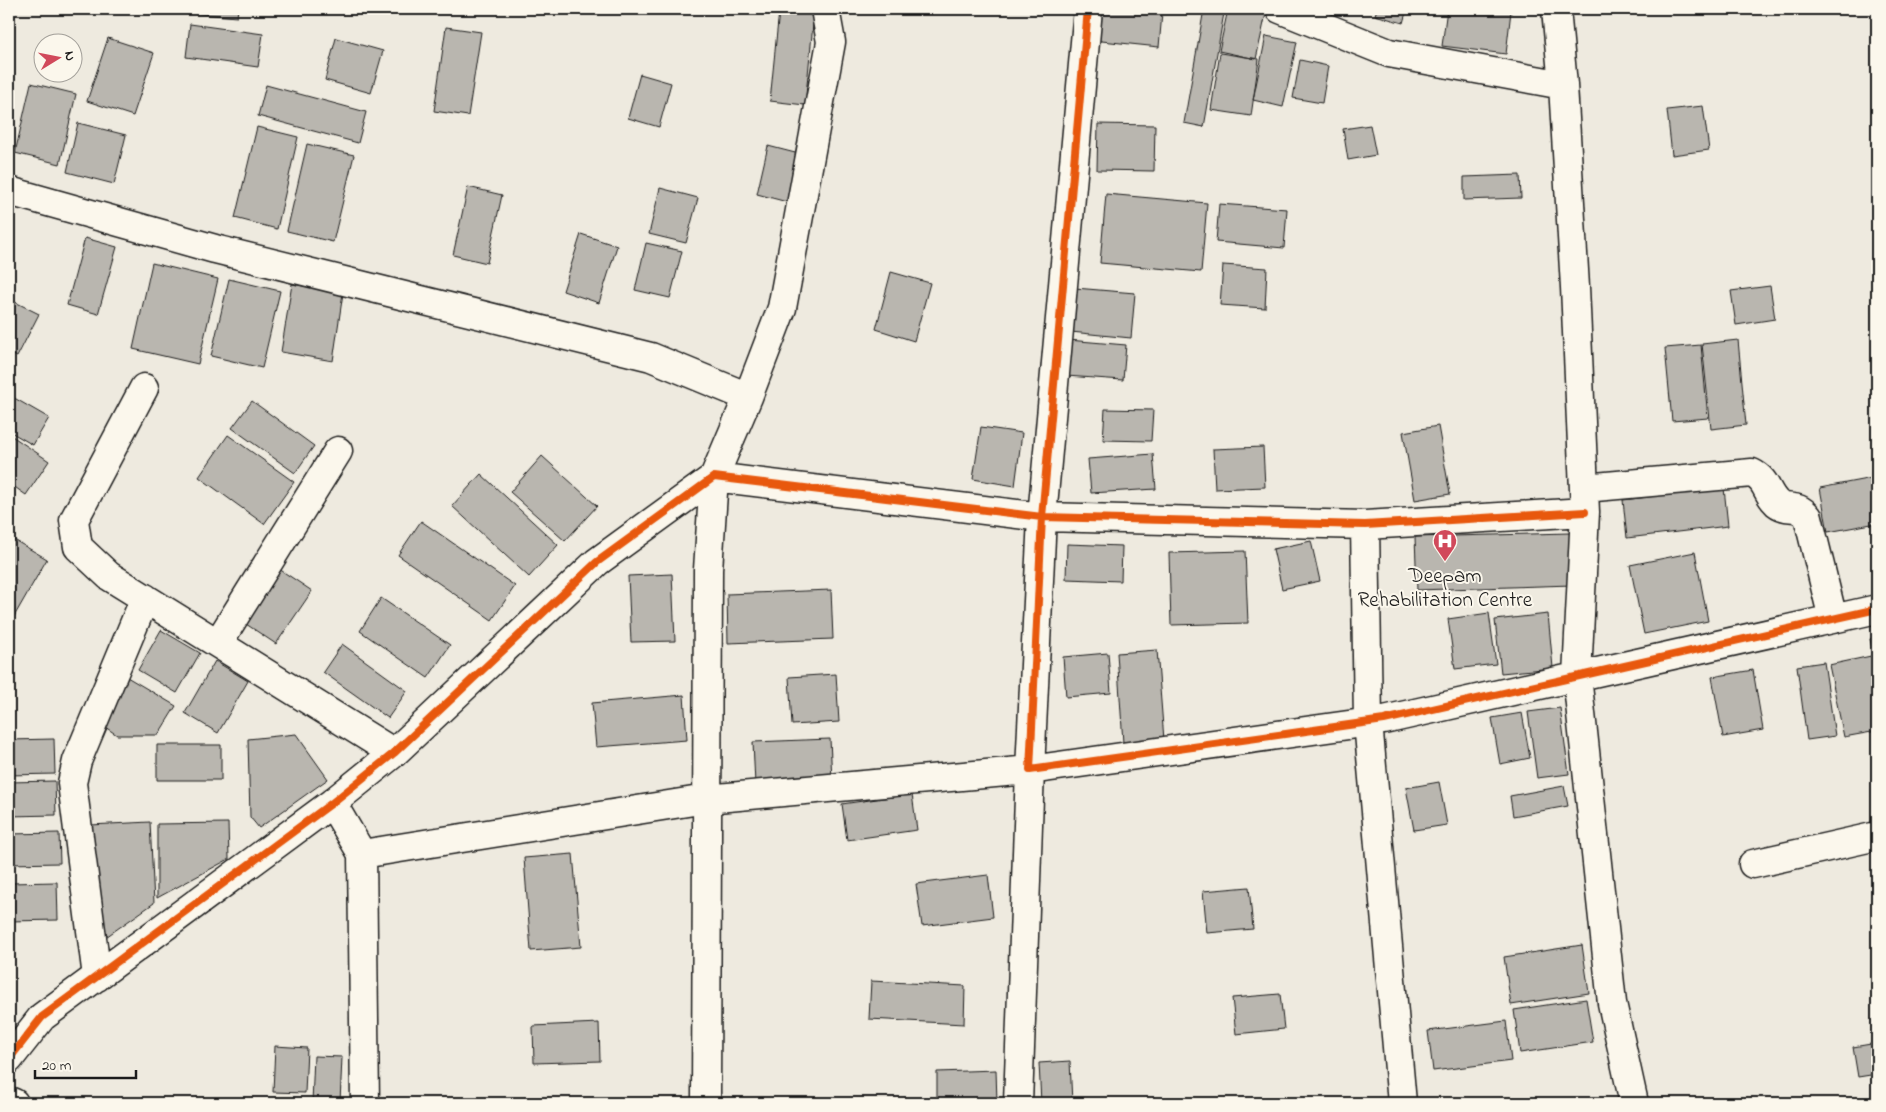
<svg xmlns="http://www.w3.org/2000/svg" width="1886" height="1112" font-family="'Indie Flower',sans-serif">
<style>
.building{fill:#b9b6af;stroke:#1c1c1c}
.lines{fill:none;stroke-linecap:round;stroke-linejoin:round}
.minor-casing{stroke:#1c1c1c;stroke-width:31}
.minor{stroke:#fbf7ec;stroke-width:28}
.cycleway-casing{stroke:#fbf7ec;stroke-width:11}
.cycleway{stroke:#e8590c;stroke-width:8}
.labels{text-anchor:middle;stroke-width:4;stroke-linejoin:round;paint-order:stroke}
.poi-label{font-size:21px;fill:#1c1c1c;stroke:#fbf7ec}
</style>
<rect width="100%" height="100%" fill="#eeeadf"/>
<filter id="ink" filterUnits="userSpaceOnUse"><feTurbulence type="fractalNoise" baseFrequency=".02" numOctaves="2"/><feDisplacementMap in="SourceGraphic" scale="10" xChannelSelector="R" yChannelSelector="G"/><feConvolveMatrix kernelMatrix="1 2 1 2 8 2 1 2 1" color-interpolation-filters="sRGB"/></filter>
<g filter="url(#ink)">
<!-- building -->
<path class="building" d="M189,9H238L237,17L189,13Z
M1096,9H1121L1162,13L1159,47L1092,40Z
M1204,9L1224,13L1204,127L1184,123Z
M1228,9H1267L1256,59L1219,51Z
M1377,9H1407L1403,23L1375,15Z
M1447,9H1491L1511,11L1506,54L1442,46Z
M779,11L814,14L805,105L770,101Z
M190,24L263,34L258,67L186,57Z
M446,27L481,32L468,116L434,111Z
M1266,36L1297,42L1283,107L1253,100Z
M108,38L154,53L133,116L87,101Z
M336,38L383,51L371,93L325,80Z
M1220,53L1259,59L1251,116L1211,110Z
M1300,60L1328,66L1322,103L1293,98Z
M640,74L671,83L659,127L628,118Z
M31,83L76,94L60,164L15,153Z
M266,85L366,112L358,143L258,116Z
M1703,106L1709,150L1672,155L1667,110Z
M78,123L126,135L114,184L67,172Z
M1098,124L1155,125L1154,171L1097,170Z
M1370,125L1376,155L1348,160L1343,129Z
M257,127L298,137L277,229L235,218Z
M307,144L354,155L333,242L287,231Z
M768,146L803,155L791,203L757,194Z
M1520,175L1521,198L1464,200V177Z
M468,187L502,195L487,263L453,255Z
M660,188L698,198L686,243L649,234Z
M1106,194L1207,203L1201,272L1100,263Z
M1219,204L1287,209L1284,248L1216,242Z
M581,234L617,246L599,303L563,291Z
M85,238L117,247L98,314L67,305Z
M646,243L682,251L670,298L635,290Z
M152,263L218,279L198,364L133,349Z
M1223,265L1267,268L1265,308L1220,305Z
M891,272L930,283L914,341L876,329Z
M229,279L280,291L262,368L211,356Z
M292,284L343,293L333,361L281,352Z
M1770,286L1775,319L1736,325L1731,291Z
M1075,288L1135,293L1131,338L1071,332Z
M9,299L39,314L17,357L9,353Z
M1068,340L1126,345L1123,380L1066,376Z
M1738,340L1746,425L1711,429L1702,344Z
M1701,345L1708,418L1672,421L1665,348Z
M9,395L49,418L33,445L9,431Z
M252,401L314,446L295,473L232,428Z
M1105,409L1153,410L1151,441L1103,440Z
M1438,426L1450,494L1415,500L1403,432Z
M981,427L1022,433L1015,486L973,479Z
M9,434L49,461L26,495L9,483Z
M228,435L294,482L264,524L199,477Z
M1263,447L1265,487L1215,489L1213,449Z
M1153,454L1156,489L1091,493L1088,459Z
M542,456L597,506L565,541L510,492Z
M481,474L558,545L529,577L452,506Z
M1872,478L1877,505V523L1828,532L1820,488Z
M1724,488L1728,526L1627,538L1623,500Z
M421,521L515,586L492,620L398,555Z
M1570,533L1572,585L1417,590L1415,537Z
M9,537L47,559L12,620L9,619Z
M1311,541L1320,581L1282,589L1273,549Z
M1067,544L1122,546L1121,581L1066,579Z
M1245,551L1248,623L1171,625L1169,553Z
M1695,552L1708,621L1644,634L1630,565Z
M279,569L312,591L276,644L243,622Z
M672,574L675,641L631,642L628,576Z
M831,590L833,639L728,643L727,594Z
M381,598L450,645L428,678L360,631Z
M1489,613L1496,664L1455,669L1448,619Z
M1548,614L1553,668L1501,673L1495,620Z
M161,630L200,653L177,693L138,670Z
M1877,637V674L1870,639Z
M342,644L407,691L388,718L323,672Z
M1157,650L1164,740L1123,743L1117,653Z
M1108,653L1111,693L1066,697L1063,657Z
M1871,656L1877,687V731L1844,737L1829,665Z
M215,661L248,681L218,733L185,713Z
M1824,662L1835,736L1807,740L1797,666Z
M1753,670L1763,730L1723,737L1712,677Z
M836,674L839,722L792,725L789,677Z
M127,677L176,706L158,735H117L99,723Z
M684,695L687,740L596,747L592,703Z
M1560,708L1569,774L1537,778L1528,712Z
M1522,713L1530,758L1500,764L1492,718Z
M296,734L328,779L259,828L250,817L248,739Z
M54,739L55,774L9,775V740Z
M830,739L832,780L755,784L753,742Z
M157,745H221V780H157Z
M55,781L56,815L9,816V782Z
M1439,782L1447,825L1414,830L1406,788Z
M1564,786L1568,806L1513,816L1510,796Z
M912,794L917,830L847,840L842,804Z
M150,822L154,903L96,944L90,825Z
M228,823L229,859L157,898V824Z
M59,833L60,863L9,864V834Z
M573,854L581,947L531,951L524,858Z
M988,875L993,917L922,926L916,884Z
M57,882L58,920L9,921V883Z
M1249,887L1253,929L1207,933L1203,891Z
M1582,945L1589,993L1511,1005L1504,957Z
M871,981L965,986L964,1024L869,1019Z
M1280,994L1284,1029L1236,1034L1232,998Z
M1586,999L1593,1042L1520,1053L1514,1010Z
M1506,1021L1511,1061L1433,1071L1428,1031Z
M599,1023L600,1061L534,1063L533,1026Z
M1877,1043V1074L1858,1077L1853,1047Z
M275,1046L307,1048L305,1093L273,1092Z
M314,1056L342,1057L340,1103H312Z
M1070,1061L1072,1103H1041L1039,1063Z
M996,1070L997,1103H937V1072Z"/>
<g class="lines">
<!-- minor casing -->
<g class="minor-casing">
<path id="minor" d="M1088,9L1042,517L1030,770L1384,720L1877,609
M1280,9L1389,53L1563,85
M1556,9L1563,85L1575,287L1585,512L1577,676L1612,1003L1634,1103
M9,191L215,249L651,357L748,397L714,477L708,570L706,1103
M144,388L74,520L78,547L109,576L394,753
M748,397L782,308L831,42L825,9
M1584,488L1752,473C1767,480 1766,493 1777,503C1788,512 1796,502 1808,517L1833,619
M1365,525L1368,722L1402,1103
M218,643L338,451
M332,803L362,854L365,1103
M362,854L706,799L1030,770L1018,1103
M1753,864L1877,836
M97,977L72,783L77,761L145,598
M9,1059L42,1017L332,803L394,753L597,562L714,477L1042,517L1365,525L1585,512
M9,1101L14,1103"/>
</g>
<!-- minor -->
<use href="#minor" class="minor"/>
<!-- cycleway casing -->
<g class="cycleway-casing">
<path id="cycleway" d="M1088,9L1042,517L1030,770L1384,720L1877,609
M9,1059L42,1017L332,803L394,753L597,562L714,477L1042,517L1365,525L1585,512"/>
</g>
<!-- cycleway -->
<use href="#cycleway" class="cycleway"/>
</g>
</g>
<!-- icons -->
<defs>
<g id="hospital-pin" transform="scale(1.25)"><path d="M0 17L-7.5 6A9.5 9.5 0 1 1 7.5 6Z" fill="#d1495b" stroke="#fbf7ec"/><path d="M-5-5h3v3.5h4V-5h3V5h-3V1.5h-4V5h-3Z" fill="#fff"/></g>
</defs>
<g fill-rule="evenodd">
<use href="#hospital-pin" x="1445" y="541"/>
</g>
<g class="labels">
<!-- poi labels -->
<g class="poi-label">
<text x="1445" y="582">Deepam<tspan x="1445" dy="24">Rehabilitation Centre</tspan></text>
</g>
</g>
<!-- margin -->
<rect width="1886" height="1112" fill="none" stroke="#fbf7ec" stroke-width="30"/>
<rect x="15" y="15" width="1856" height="1082" fill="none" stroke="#1c1c1c" stroke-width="2" filter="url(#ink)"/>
<!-- north arrow -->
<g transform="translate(58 58) rotate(80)"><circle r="24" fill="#fbf7ec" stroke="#a29f99"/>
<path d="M0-4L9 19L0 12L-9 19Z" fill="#d1495b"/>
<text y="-8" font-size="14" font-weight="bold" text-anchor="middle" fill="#1c1c1c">N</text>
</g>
<!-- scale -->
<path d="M35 1070v8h101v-8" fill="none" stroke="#1c1c1c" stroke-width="2.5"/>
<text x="42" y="1070" font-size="15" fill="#1c1c1c" stroke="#fbf7ec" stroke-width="4" paint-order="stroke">20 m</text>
</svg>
